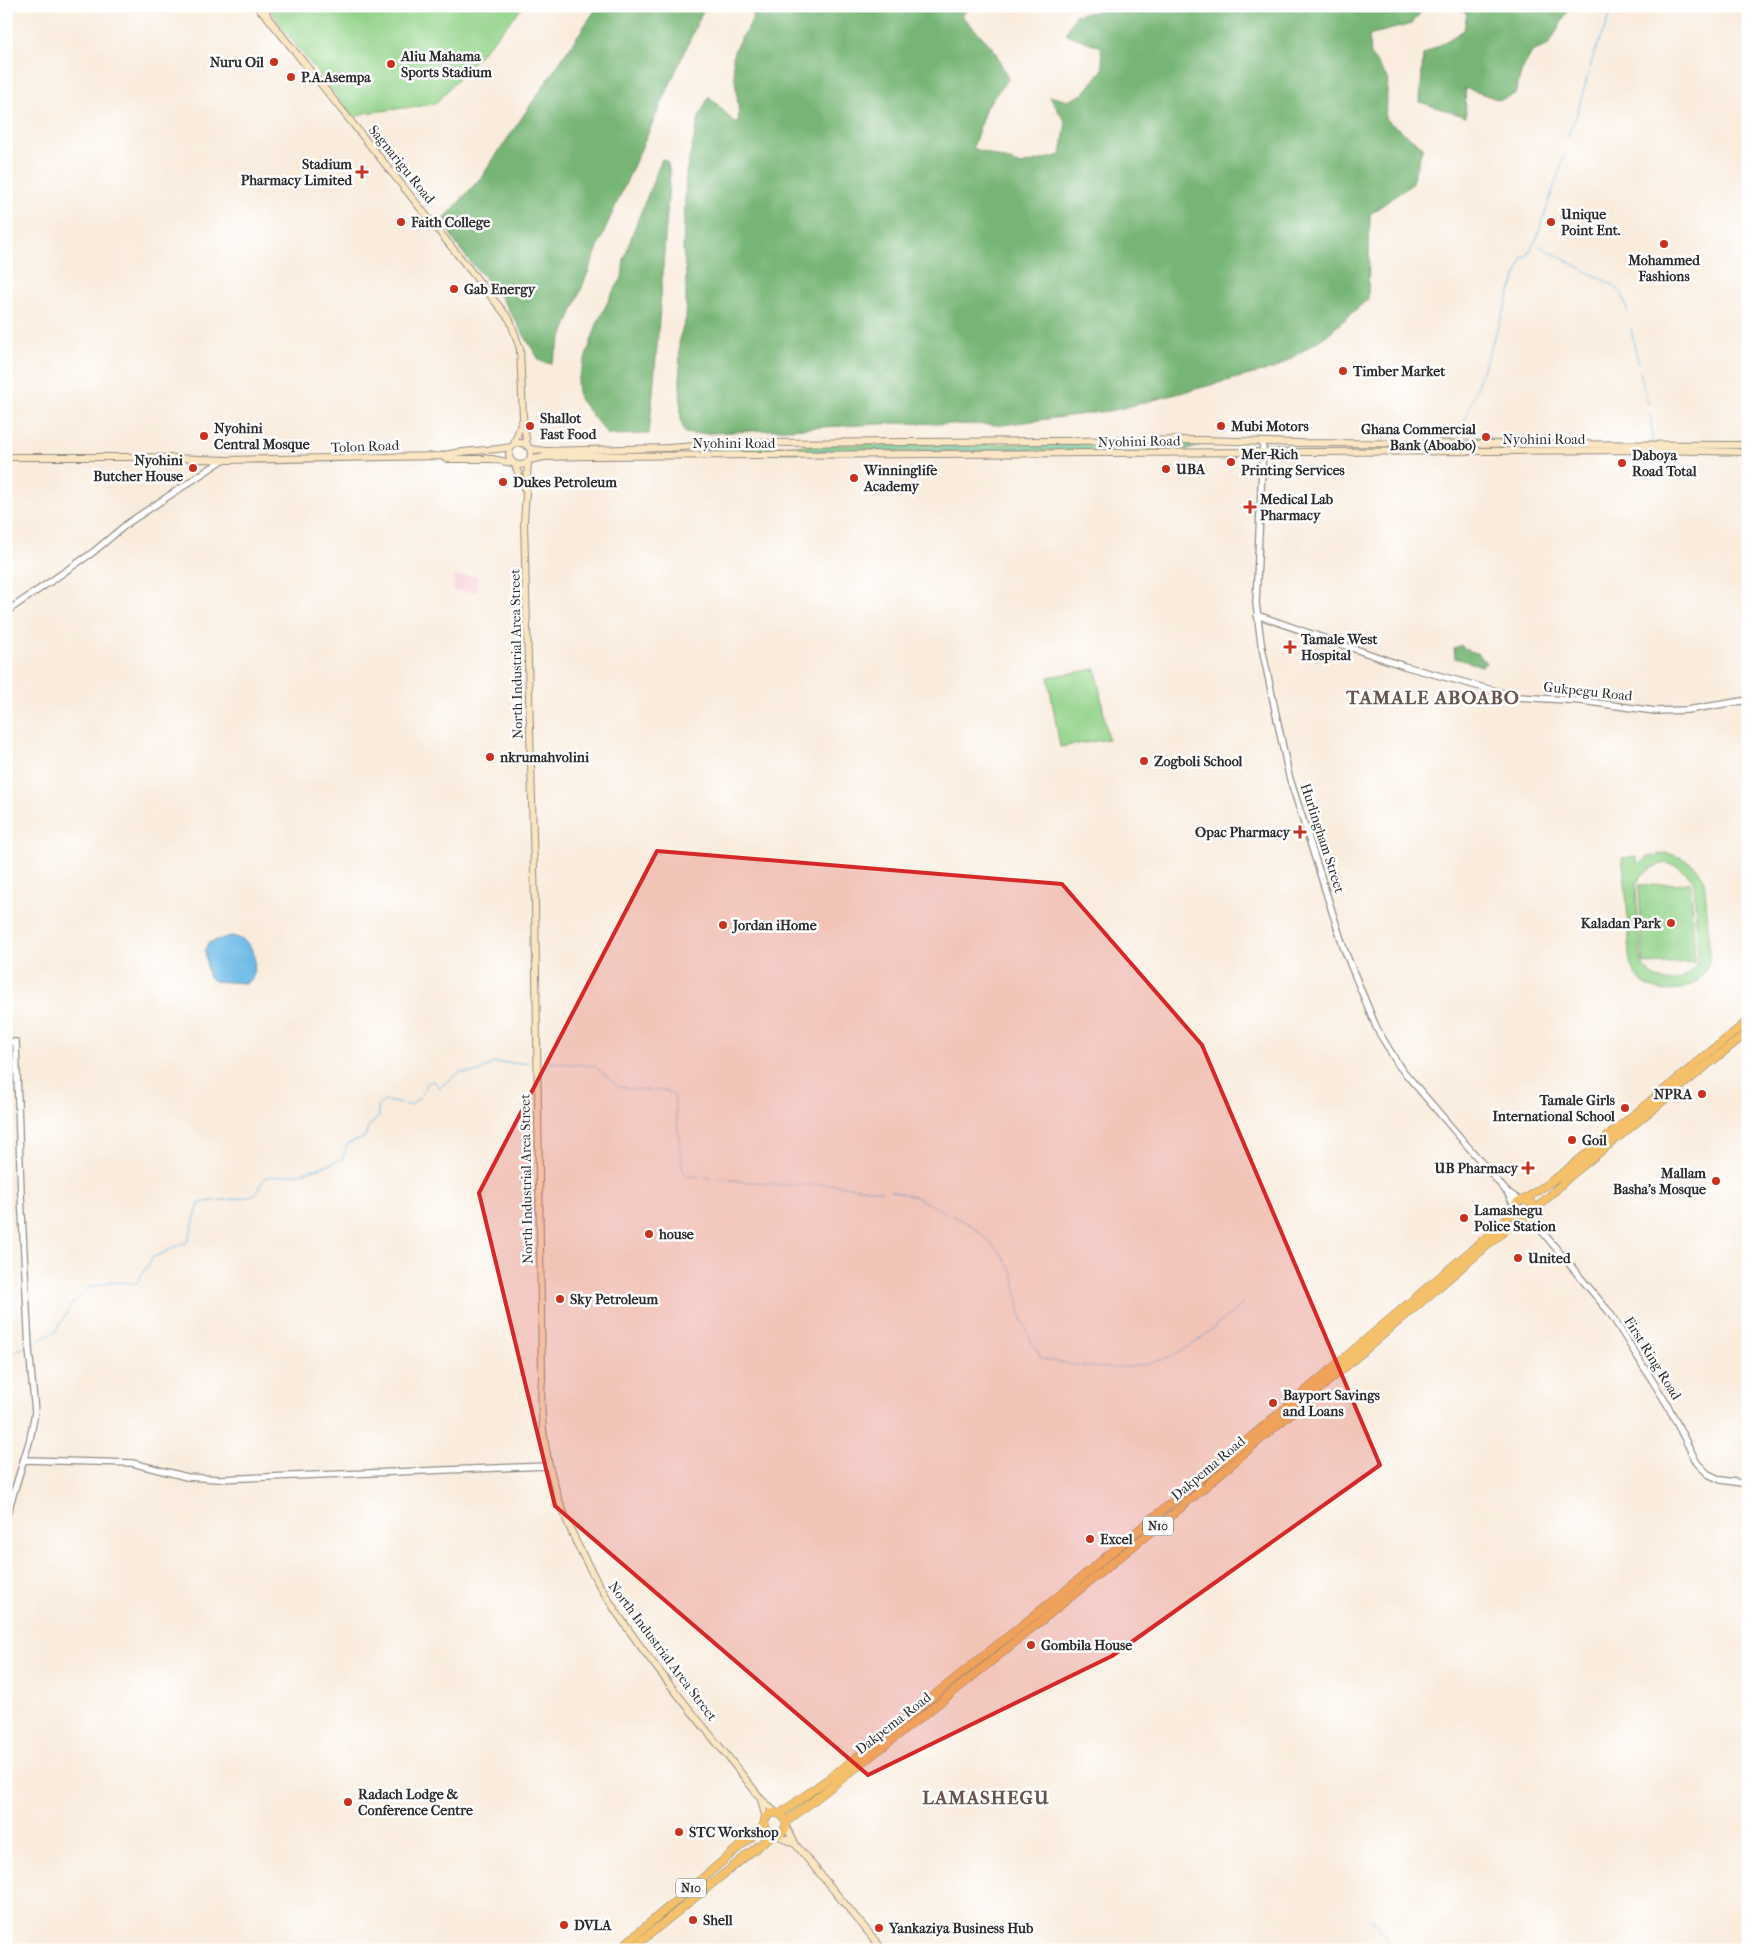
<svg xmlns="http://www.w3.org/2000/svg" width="1754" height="1956" font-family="'IM FELL French Canon',serif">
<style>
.built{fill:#f6cfd8}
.green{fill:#93d389;stroke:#5f7f5a;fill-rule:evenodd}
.forest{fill:#76b575;stroke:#507050}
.water{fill:#6cbae6;stroke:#4c7288}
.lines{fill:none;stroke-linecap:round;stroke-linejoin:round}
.stream{stroke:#6cbae6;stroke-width:1}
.tertiary-casing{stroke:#928c84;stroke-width:8}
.secondary-casing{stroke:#928c84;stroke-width:8}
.trunk-casing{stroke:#928c84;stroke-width:9}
.tertiary{stroke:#fff;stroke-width:5.5}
.secondary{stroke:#fbe6c4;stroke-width:6}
.trunk{stroke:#f4c16b;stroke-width:8}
.marked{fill:#d62828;fill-opacity:0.2;stroke:#d62828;stroke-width:4;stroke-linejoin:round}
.poi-dot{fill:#c8321e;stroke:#fff;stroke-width:2}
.labels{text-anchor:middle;stroke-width:5;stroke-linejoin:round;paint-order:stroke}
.shield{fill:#fff;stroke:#6b6b6b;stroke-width:1}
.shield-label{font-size:12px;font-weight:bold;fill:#2b2b2b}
.poi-label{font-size:14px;font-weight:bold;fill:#2b2b2b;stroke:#fff;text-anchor:start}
.street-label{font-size:14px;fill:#2b2b2b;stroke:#fff}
.district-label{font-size:19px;font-weight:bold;letter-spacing:1px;fill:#68544d;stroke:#fff}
</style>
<rect width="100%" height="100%" fill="#fff"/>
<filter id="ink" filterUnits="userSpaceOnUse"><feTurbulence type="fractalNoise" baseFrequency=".02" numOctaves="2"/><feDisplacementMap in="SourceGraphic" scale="10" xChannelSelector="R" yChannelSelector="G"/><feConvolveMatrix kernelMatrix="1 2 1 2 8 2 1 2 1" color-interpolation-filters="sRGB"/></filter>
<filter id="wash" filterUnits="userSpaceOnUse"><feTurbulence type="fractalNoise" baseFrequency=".0096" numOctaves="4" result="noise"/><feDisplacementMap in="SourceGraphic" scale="20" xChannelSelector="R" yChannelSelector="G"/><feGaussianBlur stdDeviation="1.12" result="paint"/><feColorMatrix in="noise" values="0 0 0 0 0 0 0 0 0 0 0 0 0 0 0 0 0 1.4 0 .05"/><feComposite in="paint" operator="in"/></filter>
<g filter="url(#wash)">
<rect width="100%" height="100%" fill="#f9ecdd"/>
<!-- built -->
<path class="built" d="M454,576H477V592L453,591Z"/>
<!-- green -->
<path class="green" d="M269,6H524L435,104L365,113L354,118L279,24Z
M1190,443L1200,446L1189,449L1163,450L705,453L704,449L823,445Z
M1096,669L1108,739L1060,747L1048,677Z
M1666,853C1682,857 1695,862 1703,877C1706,884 1710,951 1709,961C1708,965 1703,975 1700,978C1681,998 1639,995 1631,965C1628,956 1629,944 1629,935C1627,909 1626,884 1622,858L1635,856L1638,864L1649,857ZM1666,863C1680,866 1686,871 1694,882L1698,960C1685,988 1657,988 1641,963L1636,885C1643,871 1651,867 1666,863Z
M1691,883L1695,962L1643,964L1639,885Z"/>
<!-- forest -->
<path class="forest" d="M598,6H705L607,225L551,364L540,361C525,338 512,313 496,291C480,271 449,244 445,218L482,176Z
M754,6H970L962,16L994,49L1008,79L986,107L973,148L1021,165L1061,155L1066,123L1049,96L1068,101L1083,94L1103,69L1101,47L1066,34L1075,15L1132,6H1425L1412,24L1369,35L1371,55L1388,79L1385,119L1423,147L1411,185L1370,214L1368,299L1327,335L1276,368L1115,410L1002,425L897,423L694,434L685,433L681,421L679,339L686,318V275L683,248L686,173L699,117L709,96L733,121L738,123C741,102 730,66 734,52C740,35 754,27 754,6Z
M1451,6H1570L1549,45L1532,52L1522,70L1515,94L1500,100L1465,88L1466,117L1420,102L1423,55L1464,30L1467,13Z
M662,159L667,161L670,173C663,260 658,347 649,434L608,435L579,399L577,383L597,324L611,295L622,278L624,260L633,232Z
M1460,645L1471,652L1478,653L1486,663L1482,666L1455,658L1454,649Z"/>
<!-- water -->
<path class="water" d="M231,936C254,940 258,957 252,978L246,983L214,981L208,976L205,950L208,943Z"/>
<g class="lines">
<!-- stream -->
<path class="stream" d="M1567,137L1576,117L1594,54L1614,6
M1539,246L1613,285L1622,293L1628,312
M1631,329L1638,363
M1640,372L1648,404
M1650,414L1653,443
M1459,437L1523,257L1526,258L1536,240L1565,154
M705,451L1200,446
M548,1062L595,1066L617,1086L630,1089L667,1091L674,1096L682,1164L684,1174L688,1176L784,1185L830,1184L882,1191
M891,1191L915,1197L971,1225L1000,1252L1013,1273L1021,1316L1031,1341L1042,1359C1099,1371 1150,1376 1200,1339C1213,1329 1225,1317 1239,1308L1242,1302
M31,1345L56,1331L72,1304L90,1287L111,1282L137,1283L152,1258L188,1241L199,1204C214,1198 246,1202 257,1192C260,1189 262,1181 265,1177C288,1177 323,1169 343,1158L347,1144L365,1137L368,1127L379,1117L378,1106L384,1101L411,1105L422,1095L426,1083L433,1081L439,1088L460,1072C474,1074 482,1073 492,1063H528
M6,1353L27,1347
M1372,1919L1396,1950"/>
</g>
</g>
<g filter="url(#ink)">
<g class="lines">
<!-- tertiary casing -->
<g class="tertiary-casing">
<path id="tertiary" d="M1263,443L1256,603L1261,643L1289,776L1344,949L1377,1029L1399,1066L1506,1191L1521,1201
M6,612L92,553L128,523L223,460
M1257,615L1404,666L1518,697L1582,701L1655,711L1687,710L1748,700
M6,1042H16L21,1195L29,1349L35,1412L30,1439L6,1518
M1508,1194L1515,1207
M1533,1214L1540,1229L1610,1313L1667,1404L1697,1463L1708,1474L1721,1480L1748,1484
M1525,1220L1539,1228
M24,1460L132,1463L187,1477L219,1479L548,1466"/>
</g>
<!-- secondary casing -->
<g class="secondary-casing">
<path id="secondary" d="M256,6L268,18L510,320L520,349L523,417L527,446
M264,6L268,17
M509 454a11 11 0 1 1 22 0a11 11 0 1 1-22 0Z
M514,444L522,421
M530,449L545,451L668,448L737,443L1203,440L1299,443L1748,445
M441,456L448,459H492L512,463
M6,457H141L228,460L441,456C463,449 488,452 511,447
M530,460L544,457L588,456L1653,450L1748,452
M528,463L524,522L535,904L542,1377C530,1547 667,1674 761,1799L776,1813
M515,465L524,488
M761,1800L766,1819
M786,1827L796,1845L883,1950
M777,1835L795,1844"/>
</g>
<!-- trunk casing -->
<g class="trunk-casing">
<path id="trunk" d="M1524,1200L1562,1174L1748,1021
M1514 1210a10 10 0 1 1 20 0a10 10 0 1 1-20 0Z
M1534,1211L1569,1177L1748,1032
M764 1824a11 11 0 1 1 22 0a11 11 0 1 1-22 0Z
M780,1814L843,1768L1060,1595L1257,1432L1500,1226L1514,1210
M786,1822L947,1697L1179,1509L1510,1226L1522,1219
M618,1950L764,1826
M630,1950L772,1835"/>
</g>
<!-- tertiary -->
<use href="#tertiary" class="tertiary"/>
<!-- secondary -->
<use href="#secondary" class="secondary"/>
<!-- trunk -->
<use href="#trunk" class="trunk"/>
</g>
</g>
<!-- marked area -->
<path class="marked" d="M657,851L1062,884L1202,1045L1380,1465L1112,1656L868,1775L555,1506L479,1193Z"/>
<!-- markers -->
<g class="poi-dot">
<circle cx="274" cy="62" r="5"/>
<circle cx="391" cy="64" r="5"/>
<circle cx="291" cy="77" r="5"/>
<path d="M359.5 164.5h5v5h5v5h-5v5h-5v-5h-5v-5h5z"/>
<circle cx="401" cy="222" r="5"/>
<circle cx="1551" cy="222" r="5"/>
<circle cx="1664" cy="244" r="5"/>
<circle cx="454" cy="289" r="5"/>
<circle cx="1343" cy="371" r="5"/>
<circle cx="530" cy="426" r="5"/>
<circle cx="1221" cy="426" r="5"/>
<circle cx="204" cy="436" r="5"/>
<circle cx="1486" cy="437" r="5"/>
<circle cx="1231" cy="462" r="5"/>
<circle cx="1622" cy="463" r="5"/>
<circle cx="193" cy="468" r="5"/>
<circle cx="1166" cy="469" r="5"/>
<circle cx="854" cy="478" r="5"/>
<circle cx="503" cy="482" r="5"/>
<path d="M1247.5 499.5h5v5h5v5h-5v5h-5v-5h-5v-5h5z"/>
<path d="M1287.5 639.5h5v5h5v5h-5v5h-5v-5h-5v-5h5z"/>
<circle cx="490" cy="757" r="5"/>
<circle cx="1144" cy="761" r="5"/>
<path d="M1297.5 824.5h5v5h5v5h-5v5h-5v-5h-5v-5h5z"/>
<circle cx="1671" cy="923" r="5"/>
<circle cx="723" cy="925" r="5"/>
<circle cx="1702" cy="1094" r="5"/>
<circle cx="1625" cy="1108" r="5"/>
<circle cx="1572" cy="1140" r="5"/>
<path d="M1525.5 1160.5h5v5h5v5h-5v5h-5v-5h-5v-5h5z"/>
<circle cx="1716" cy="1181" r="5"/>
<circle cx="1464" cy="1218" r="5"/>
<circle cx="649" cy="1234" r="5"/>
<circle cx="1518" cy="1258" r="5"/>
<circle cx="560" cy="1299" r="5"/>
<circle cx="1273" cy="1403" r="5"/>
<circle cx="1090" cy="1539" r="5"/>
<circle cx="1031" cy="1645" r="5"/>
<circle cx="348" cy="1802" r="5"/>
<circle cx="679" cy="1832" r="5"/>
<circle cx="693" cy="1920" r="5"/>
<circle cx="564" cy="1925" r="5"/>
<circle cx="879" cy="1928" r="5"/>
</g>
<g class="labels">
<!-- shield labels -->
<g class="shield">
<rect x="1143" y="1516.5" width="30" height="19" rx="4"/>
<rect x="676" y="1878.5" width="30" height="19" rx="4"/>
</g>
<g class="shield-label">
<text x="1158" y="1530">N10</text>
<text x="691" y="1892">N10</text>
</g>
<!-- poi labels -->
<g class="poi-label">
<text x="401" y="61">Aliu Mahama<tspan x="401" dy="16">Sports Stadium</tspan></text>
<text x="264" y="67" text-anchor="end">Nuru Oil</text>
<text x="301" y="82">P.A.Asempa</text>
<text x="352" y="169" text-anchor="end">Stadium<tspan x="352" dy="16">Pharmacy Limited</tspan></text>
<text x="1561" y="219">Unique<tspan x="1561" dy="16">Point Ent.</tspan></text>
<text x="411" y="227">Faith College</text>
<text x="1664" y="265" text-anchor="middle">Mohammed<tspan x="1664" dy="16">Fashions</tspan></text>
<text x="464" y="294">Gab Energy</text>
<text x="1353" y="376">Timber Market</text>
<text x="540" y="423">Shallot<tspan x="540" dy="16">Fast Food</tspan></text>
<text x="1231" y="431">Mubi Motors</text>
<text x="214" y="433">Nyohini<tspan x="214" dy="16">Central Mosque</tspan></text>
<text x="1476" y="434" text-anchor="end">Ghana Commercial<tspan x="1476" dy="16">Bank (Aboabo)</tspan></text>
<text x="1241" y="459">Mer-Rich<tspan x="1241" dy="16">Printing Services</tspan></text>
<text x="1632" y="460">Daboya<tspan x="1632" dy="16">Road Total</tspan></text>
<text x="183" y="465" text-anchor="end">Nyohini<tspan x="183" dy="16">Butcher House</tspan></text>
<text x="1176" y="474">UBA</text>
<text x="864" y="475">Winninglife<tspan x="864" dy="16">Academy</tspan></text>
<text x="513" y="487">Dukes Petroleum</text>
<text x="1260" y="504">Medical Lab<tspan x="1260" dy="16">Pharmacy</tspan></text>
<text x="1301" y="644">Tamale West<tspan x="1301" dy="16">Hospital</tspan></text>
<text x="500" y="762">nkrumahvolini</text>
<text x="1154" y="766">Zogboli School</text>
<text x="1290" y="837" text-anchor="end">Opac Pharmacy</text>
<text x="1661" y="928" text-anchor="end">Kaladan Park</text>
<text x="733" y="930">Jordan iHome</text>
<text x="1692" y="1099" text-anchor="end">NPRA</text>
<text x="1615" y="1105" text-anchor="end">Tamale Girls<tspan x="1615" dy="16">International School</tspan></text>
<text x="1582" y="1145">Goil</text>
<text x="1518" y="1173" text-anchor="end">UB Pharmacy</text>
<text x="1706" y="1178" text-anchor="end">Mallam<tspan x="1706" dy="16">Basha's Mosque</tspan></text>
<text x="1474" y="1215">Lamashegu<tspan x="1474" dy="16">Police Station</tspan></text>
<text x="659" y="1239">house</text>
<text x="1528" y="1263">United</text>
<text x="570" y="1304">Sky Petroleum</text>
<text x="1283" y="1400">Bayport Savings<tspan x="1283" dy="16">and Loans</tspan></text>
<text x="1100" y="1544">Excel</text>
<text x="1041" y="1650">Gombila House</text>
<text x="358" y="1799">Radach Lodge &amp;<tspan x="358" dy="16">Conference Centre</tspan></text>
<text x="689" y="1837">STC Workshop</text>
<text x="703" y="1925">Shell</text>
<text x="574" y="1930">DVLA</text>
<text x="889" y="1933">Yankaziya Business Hub</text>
</g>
<!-- street labels -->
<g class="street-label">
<text transform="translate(402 164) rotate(51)" y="5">Sagnarigu Road</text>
<text x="1544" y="444">Nyohini Road</text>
<text transform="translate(1139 441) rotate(-1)" y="5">Nyohini Road</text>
<text x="734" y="448">Nyohini Road</text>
<text transform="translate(365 446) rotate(-2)" y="5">Tolon Road</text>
<text transform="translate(516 654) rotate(-91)" y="5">North Industrial Area Street</text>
<text transform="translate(1588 691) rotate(6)" y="5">Gukpegu Road</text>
<text transform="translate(1323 838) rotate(72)" y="5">Hurlingham Street</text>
<text transform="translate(526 1179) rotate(-91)" y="5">North Industrial Area Street</text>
<text transform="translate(1653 1358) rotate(58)" y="5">First Ring Road</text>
<text transform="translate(1208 1468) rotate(-40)" y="5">Dakpema Road</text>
<text transform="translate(663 1651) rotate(53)" y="5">North Industrial Area Street</text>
<text transform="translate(893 1723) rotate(-38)" y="5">Dakpema Road</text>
</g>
<!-- district labels -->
<g class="district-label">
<text x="1433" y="704">TAMALE ABOABO</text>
<text x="986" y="1804">LAMASHEGU</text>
</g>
</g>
<!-- margin -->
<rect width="1754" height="1956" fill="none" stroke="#fff" stroke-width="25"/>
</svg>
